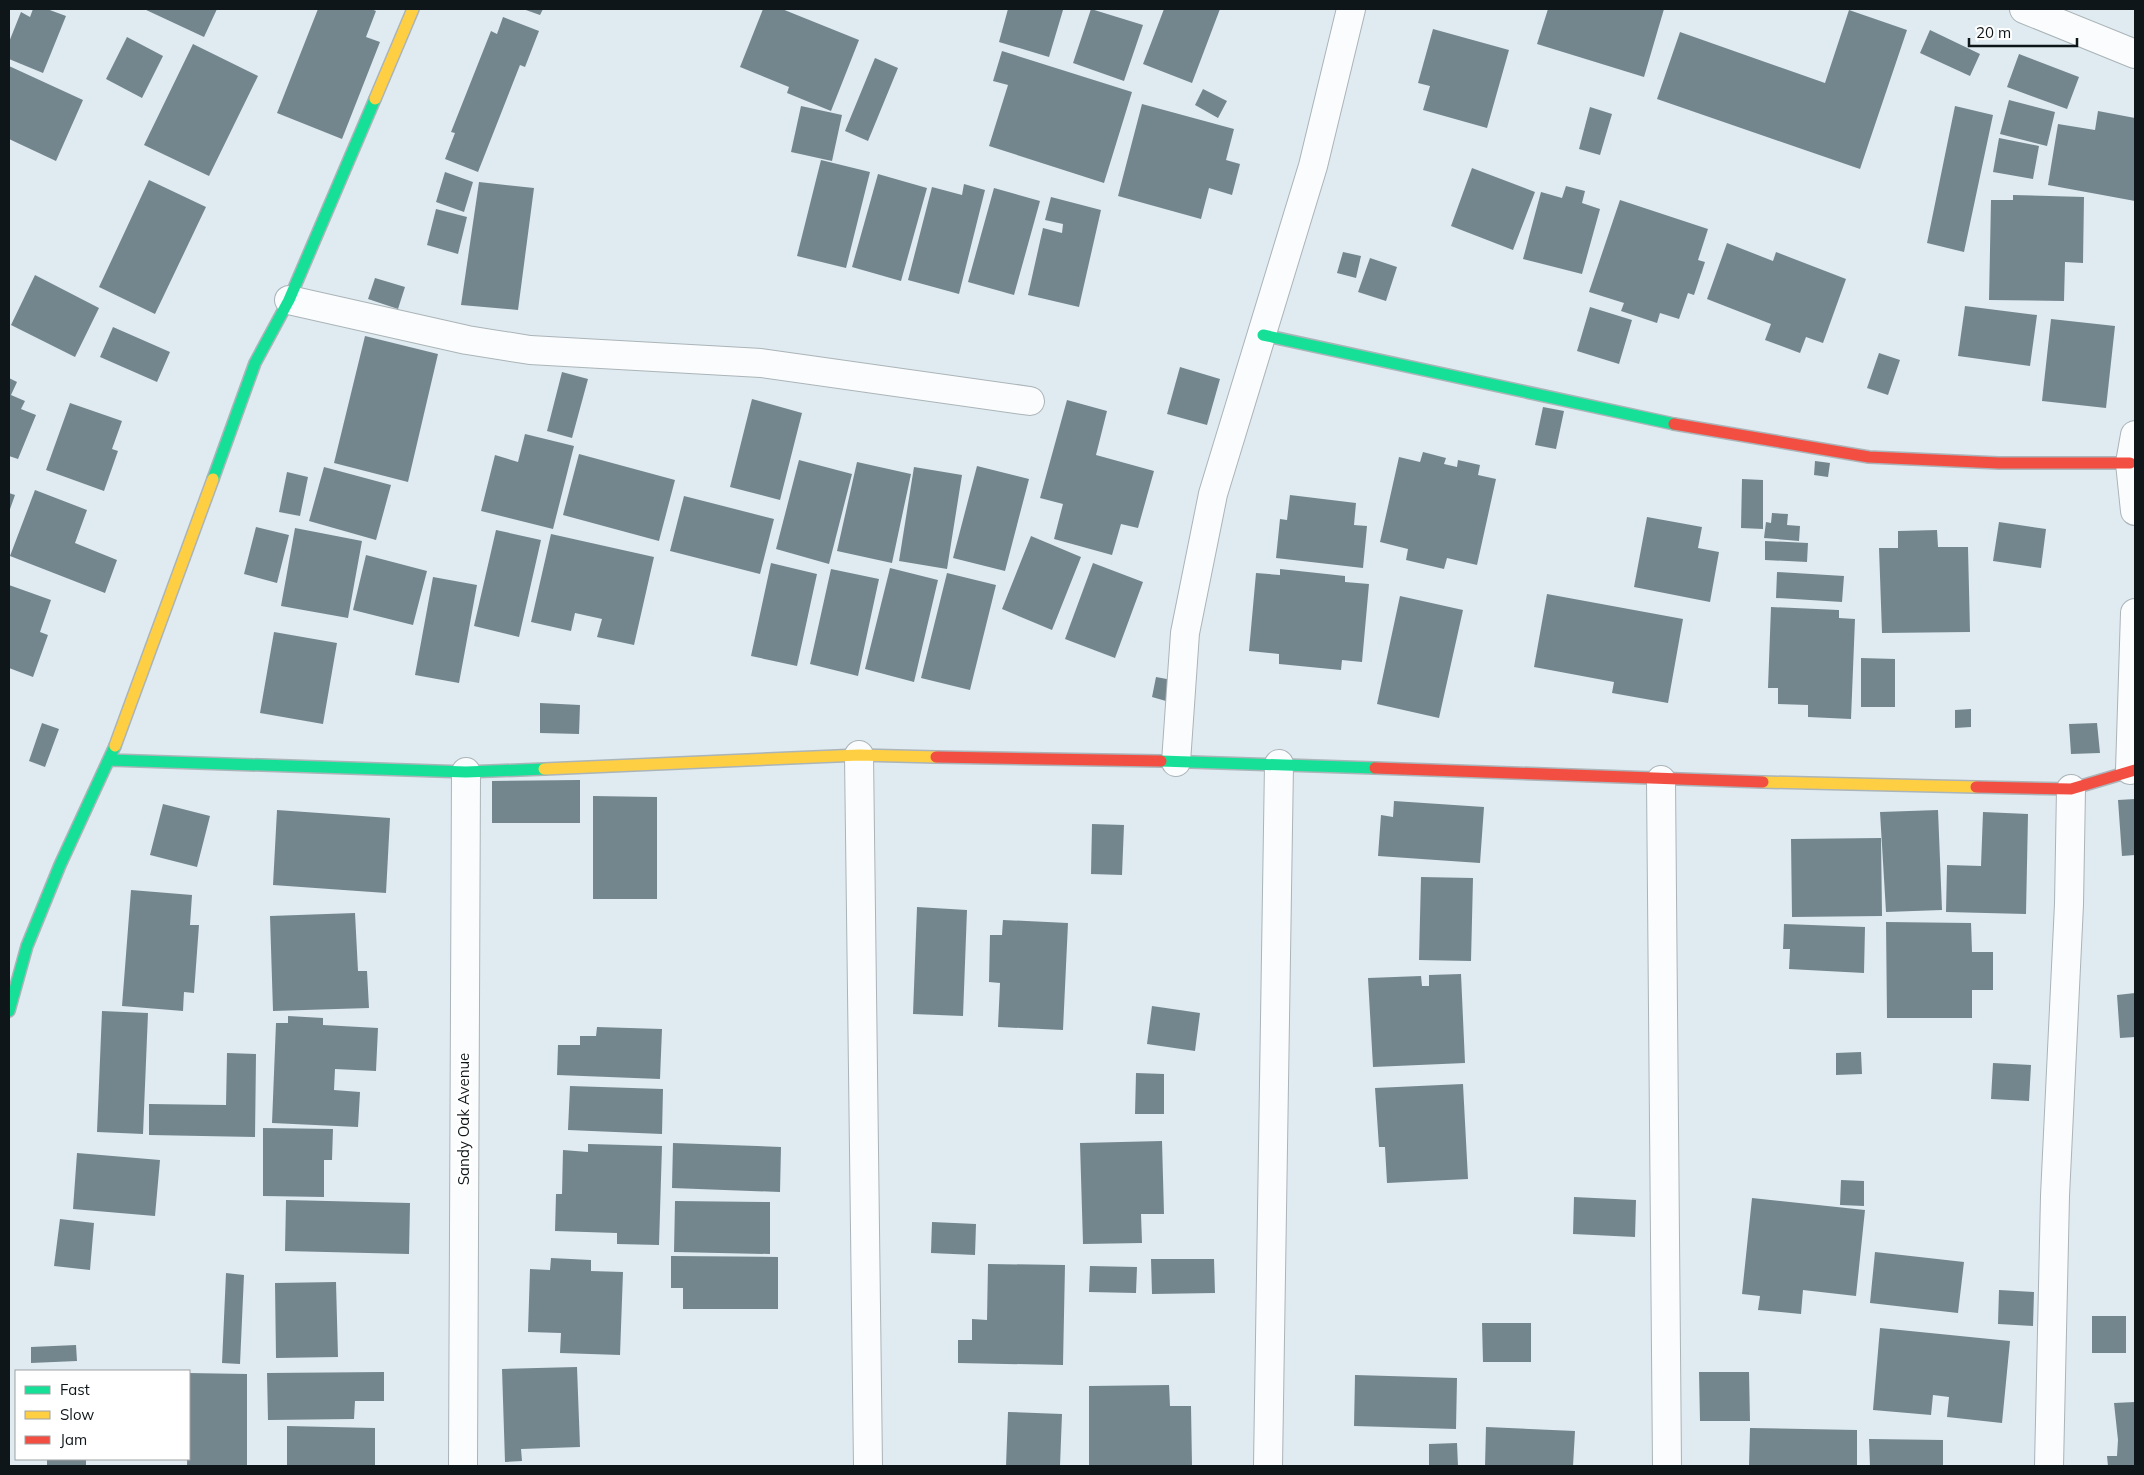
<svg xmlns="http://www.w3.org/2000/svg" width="2144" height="1475" font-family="Mulish,sans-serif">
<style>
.building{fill:#74868d}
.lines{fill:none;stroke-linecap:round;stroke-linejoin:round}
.street-casing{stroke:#abb4b8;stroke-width:30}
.fast-casing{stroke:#abb4b8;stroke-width:14}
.slow-casing{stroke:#abb4b8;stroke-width:14}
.jam-casing{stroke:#abb4b8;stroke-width:14}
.street{stroke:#fafcfd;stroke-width:28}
.fast{stroke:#16e098;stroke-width:11}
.slow{stroke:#ffcf43;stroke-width:11}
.jam{stroke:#f24e42;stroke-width:11}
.labels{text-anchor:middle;stroke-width:5;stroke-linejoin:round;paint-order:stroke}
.street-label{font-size:15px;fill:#0f161a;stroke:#fff}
</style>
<rect width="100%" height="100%" fill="#dfebf1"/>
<!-- building -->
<path class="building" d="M33,9H47L66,16L43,73L9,59V42L21,12L30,17Z
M144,9H217L204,37Z
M318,9H371L376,11L366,37L380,42L342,139L277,113Z
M523,9H543L540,15Z
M763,9H782L859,40L831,111L787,93L789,87L740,67Z
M1008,9L1063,10L1049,57L999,42Z
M1091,9L1143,25L1124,81L1073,63Z
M1164,9H1220L1192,83L1143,64Z
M1548,9H1664L1644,77L1537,44Z
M1849,10L1907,30L1860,169L1657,99L1680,32L1825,83Z
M503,17L539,31L525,67L520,65L478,172L445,159L455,133L451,132L491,31L497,34Z
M1433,29L1509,50L1487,128L1423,110L1430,86L1418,83Z
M1930,30L1980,54L1970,76L1920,53Z
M127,37L163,56L142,98L106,79Z
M193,44L258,76L209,176L144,145Z
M1002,51L1132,92L1104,183L989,146L1008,85L993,81Z
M2019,54L2079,77L2067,109L2007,87Z
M875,58L898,68L868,141L845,131Z
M9,66L83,100L56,161L9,139Z
M1203,89L1227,101L1218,118L1195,105Z
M2009,100L2055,112L2047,146L2000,134Z
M1142,104L1234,129L1226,160L1240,164L1232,195L1209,188L1201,219L1118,196Z
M801,106L842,115L832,161L791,152Z
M1955,106L1993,115L1964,252L1927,243Z
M1590,107L1612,114L1600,155L1579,149Z
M2098,111L2135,118V201L2048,185L2058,124L2095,130Z
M1999,138L2039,146L2033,179L1993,172Z
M821,160L870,172L846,268L797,256Z
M1472,168L1535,192L1513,250L1451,226Z
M445,172L473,182L464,212L436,202Z
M878,174L927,188L901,281L852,267Z
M149,180L206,207L155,314L99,287Z
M479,182L534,188L518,310L461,305Z
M964,184L985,190L959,294L908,280L932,187L962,195Z
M1566,186L1585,191L1582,203L1600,209L1582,274L1523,259L1541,192L1562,198Z
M994,188L1040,201L1014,295L968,282Z
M2013,195L2084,197L2083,263L2065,262L2064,301L1989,300L1991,200H2013Z
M1051,197L1101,210L1079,307L1028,295L1043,228L1062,233L1063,224L1045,220Z
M1620,200L1708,229L1698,260L1705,262L1694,295L1688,293L1679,319L1660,313L1657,323L1621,311L1624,303L1589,292Z
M436,209L467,217L458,254L427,245Z
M1727,243L1773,261L1776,252L1846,279L1823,343L1806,337L1800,353L1765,340L1771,324L1707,299Z
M1343,252L1361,256L1356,278L1337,273Z
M1370,258L1397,267L1386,301L1358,292Z
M35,275L99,308L75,357L11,325Z
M375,278L405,287L398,309L368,299Z
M1965,306L2037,315L2030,366L1958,356Z
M1590,307L1632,320L1619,364L1577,351Z
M2051,319L2115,326L2106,408L2042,401Z
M113,327L170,352L157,382L100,357Z
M365,336L438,354L408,482L334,463Z
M1879,353L1900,360L1888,395L1867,388Z
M1180,367L1220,379L1207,425L1167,414Z
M562,372L588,379L572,438L547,431Z
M9,378L17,382L11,395L25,401L21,409L36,415L18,459L9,456Z
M752,399L802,413L780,500L730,487Z
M1067,400L1107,411L1096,455L1154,471L1138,528L1121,524L1112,555L1054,539L1063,504L1040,498Z
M70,403L122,421L112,449L118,451L104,491L46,470Z
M1543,407L1564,411L1556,449L1535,445Z
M525,434L574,446L553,529L481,511L495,455L518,462Z
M1423,452L1446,458L1444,464L1457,467L1458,460L1480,465L1478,475L1496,479L1477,565L1447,558L1444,569L1406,560L1408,549L1380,542L1399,457L1420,462Z
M579,454L675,480L659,541L563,515Z
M799,460L852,474L829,564L776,549Z
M1815,461L1830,463L1828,477L1814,475Z
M857,462L911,474L892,563L837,551Z
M977,466L1029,479L1005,571L953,558Z
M324,467L391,485L376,540L309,521Z
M914,467L962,475L947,569L899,561Z
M287,472L308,477L300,516L279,512Z
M1742,479L1763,480V529L1741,528Z
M35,490L87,510L75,543L117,560L105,593L10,556Z
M9,493L15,495L9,512Z
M1290,495L1356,503L1354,525L1367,526L1363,568L1276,558L1280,519L1287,520Z
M684,496L774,519L760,574L670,551Z
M1772,513L1788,514L1787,525L1800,526L1799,541L1764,538L1766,522L1771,523Z
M1647,517L1702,527L1698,548L1719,552L1710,602L1634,587Z
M1999,522L2046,529L2041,568L1993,561Z
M256,527L289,535L277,583L244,574Z
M295,528L362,541L348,618L281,606Z
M496,530L541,540L519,637L474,626Z
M1937,530L1938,547H1968L1970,632L1882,633L1879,548H1898V531Z
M551,534L654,557L634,645L597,637L602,619L575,613L571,631L531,622Z
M1031,536L1081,557L1052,630L1002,609Z
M1765,541L1808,543L1807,562L1765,560Z
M366,555L427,571L413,625L353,610Z
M771,563L817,574L797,666L751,656Z
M1093,563L1143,582L1115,658L1065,639Z
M890,568L938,580L914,682L865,669Z
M831,569L879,579L858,676L810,664Z
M1280,569L1345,576V582L1369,584L1362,662L1342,660L1341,670L1279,664V654L1249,651L1256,573L1280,575Z
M1777,572L1844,576L1842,602L1776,598Z
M947,573L996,585L970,690L921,678Z
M433,577L477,585L459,683L415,675Z
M9,585L51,600L40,632L48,635L33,677L9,668Z
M1547,594L1683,619L1668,703L1612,693L1614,682L1534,667Z
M1400,596L1463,610L1439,718L1377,704Z
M1771,607L1839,610V618L1855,619L1851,719L1808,717V705L1778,704V688H1768Z
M274,632L337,643L323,724L260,713Z
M1861,658L1895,659V707H1861Z
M1156,677L1172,680L1166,701L1152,697Z
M540,703L580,705L579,734L540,733Z
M1971,709V727L1955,728V710Z
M42,723L59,729L45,767L29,761Z
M2097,723L2100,753L2071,754L2069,724Z
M580,780V823H492V781Z
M593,796L657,797V899H593Z
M2135,799V855L2122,856L2118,800Z
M1394,801L1484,807L1480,863L1378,856L1381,815L1393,817Z
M163,804L210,816L197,867L150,855Z
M277,810L390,818L386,893L273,885Z
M1938,810L1942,910L1886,912L1880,812Z
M1983,812L2028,814L2026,914L1946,912L1947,865L1981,866Z
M1092,824L1124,825L1122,875L1091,874Z
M1881,838L1882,916L1792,917L1791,839Z
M1421,877L1473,878L1471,961L1419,960Z
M131,890L192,895L190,925H199L194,993L184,992L183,1011L122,1006Z
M917,907L967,910L963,1016L913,1014Z
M355,913L358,971H367L369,1008L273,1011L270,916Z
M1003,920L1068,923L1063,1030L998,1027L1000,983L989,982L990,935H1002Z
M1886,922L1971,923L1972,952H1993V990H1972V1018H1887Z
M1784,924L1865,927L1864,973L1789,969L1790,949H1783Z
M1461,974L1465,1063L1373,1067L1368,978L1421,976L1422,986H1429V975Z
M2135,993V1037L2120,1038L2117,995Z
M1152,1006L1200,1013L1195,1051L1147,1044Z
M102,1011L148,1013L143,1134L97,1132Z
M288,1016L323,1018V1025L378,1028L376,1071L335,1069L334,1090L360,1092L358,1127L272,1123L276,1023H288Z
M597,1027L662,1029L660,1079L557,1075L558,1045H580V1036H596Z
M1861,1052L1862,1074L1836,1075V1053Z
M227,1053L256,1054L255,1137L149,1135V1104L226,1105Z
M1993,1063L2031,1065L2029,1101L1991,1099Z
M1136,1073L1164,1074V1114H1135Z
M1463,1084L1468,1179L1387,1183L1385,1147H1379L1375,1088Z
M570,1086L663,1089L662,1134L568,1130Z
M263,1128L333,1129L332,1160H324V1197L263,1196Z
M1162,1141L1164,1214H1141L1142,1243L1083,1244L1080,1143Z
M673,1143L781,1147L780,1192L672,1188Z
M588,1144L662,1146L659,1245L617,1244V1233L555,1231L556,1194H562L563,1150L588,1152Z
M77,1153L160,1160L155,1216L73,1209Z
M1841,1180L1864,1181V1206L1840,1205Z
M1574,1197L1636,1200L1635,1237L1573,1234Z
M1752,1198L1865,1210L1856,1296L1803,1290L1801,1314L1758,1310L1760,1296L1742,1294Z
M286,1200L410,1203L409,1254L285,1251Z
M675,1201L770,1202V1254L674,1252Z
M60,1219L94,1223L90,1270L54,1266Z
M932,1222L976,1224L975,1255L931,1253Z
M1875,1252L1964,1262L1958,1313L1870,1303Z
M671,1256L778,1257V1309H683V1288H671Z
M551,1258L591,1260V1271L623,1272L620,1355L560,1353L561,1333L528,1332L530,1269L550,1270Z
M1151,1259H1214L1215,1293L1152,1294Z
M988,1264L1065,1265L1063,1365L958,1363V1340H972V1319L987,1320Z
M1090,1266L1137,1267L1136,1293L1089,1292Z
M226,1273L244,1275L240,1364L222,1363Z
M336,1282L338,1357L276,1358L275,1283Z
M1999,1290L2034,1292L2033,1326L1998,1324Z
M2092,1316H2126V1353H2092Z
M1482,1323H1531V1362H1483Z
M1880,1328L2010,1341L2002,1423L1947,1417L1949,1397L1933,1395L1931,1415L1873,1410Z
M76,1345L77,1361L31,1363V1347Z
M577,1367L580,1447L521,1449L522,1461L505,1462L502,1369Z
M384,1372V1401H355L354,1419L268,1420L267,1373Z
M1699,1372H1749L1750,1421H1700Z
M189,1373L247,1374V1466H187Z
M1355,1375L1457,1378L1456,1429L1354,1426Z
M1169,1385L1170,1406H1191L1192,1466H1089V1386Z
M2135,1402V1466H2108L2107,1456H2117L2118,1440L2114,1403Z
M1008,1412L1062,1414L1060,1466H1006Z
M287,1426L375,1428V1466H287Z
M1486,1427L1575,1431L1573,1466H1485Z
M1750,1428L1857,1430V1466H1749Z
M1869,1439L1943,1440V1466H1870Z
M1457,1443L1458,1466H1429V1444Z
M47,1459H86V1466H47Z"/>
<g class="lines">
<!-- street casing -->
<g class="street-casing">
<path id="street" d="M2024,9L2135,54
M289,300L467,340L530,350L761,363L1030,401
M2135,435L2130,463L2135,511
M859,755L868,1466
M1176,762L1185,633L1213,494L1313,166L1351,9
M2130,770L2135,613
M1661,780L1667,1466
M463,1466L466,772
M1268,1466L1279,764
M2049,1466L2055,1196L2069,904L2071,789"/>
</g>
<!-- fast casing -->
<g class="fast-casing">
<path id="fast" d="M1263,335L1674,424
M213,479L255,363L289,300L375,99
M110,760L466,772L544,769
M1161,761L1375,768
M9,1011L27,946L60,865L115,746"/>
</g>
<!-- slow casing -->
<g class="slow-casing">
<path id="slow" d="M375,99L413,9
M115,746L213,479
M544,769L859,755L936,757
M1763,782L1976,787"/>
</g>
<!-- jam casing -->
<g class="jam-casing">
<path id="jam" d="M1674,424L1869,457L1999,463H2130
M936,757L1161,761
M1375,768L1763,782
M1976,787L2071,789L2135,770"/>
</g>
<!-- street -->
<use href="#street" class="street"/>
<!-- fast -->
<use href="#fast" class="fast"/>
<!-- slow -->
<use href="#slow" class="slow"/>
<!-- jam -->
<use href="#jam" class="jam"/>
</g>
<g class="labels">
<!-- street labels -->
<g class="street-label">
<text transform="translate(464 1119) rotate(-90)" y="5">Sandy Oak Avenue</text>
</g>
</g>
<!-- border -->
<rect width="2144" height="1475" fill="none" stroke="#0f161a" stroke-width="20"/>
<!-- legend -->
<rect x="15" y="1370" width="175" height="90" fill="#ffffff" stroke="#9fa2a3"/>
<rect x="25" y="1386" width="25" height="8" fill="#16e098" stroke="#9fa2a3"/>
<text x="60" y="1395" font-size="15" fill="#0f161a">Fast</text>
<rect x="25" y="1411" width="25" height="8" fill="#ffcf43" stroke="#9fa2a3"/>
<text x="60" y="1420" font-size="15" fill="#0f161a">Slow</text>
<rect x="25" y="1436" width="25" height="8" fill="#f24e42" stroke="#9fa2a3"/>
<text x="60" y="1445" font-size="15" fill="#0f161a">Jam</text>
<!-- scale -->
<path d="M1969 38v8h108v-8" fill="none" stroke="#0f161a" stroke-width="2.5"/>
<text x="1976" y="38" font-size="15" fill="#0f161a" stroke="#ffffff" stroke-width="4" paint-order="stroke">20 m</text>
</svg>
